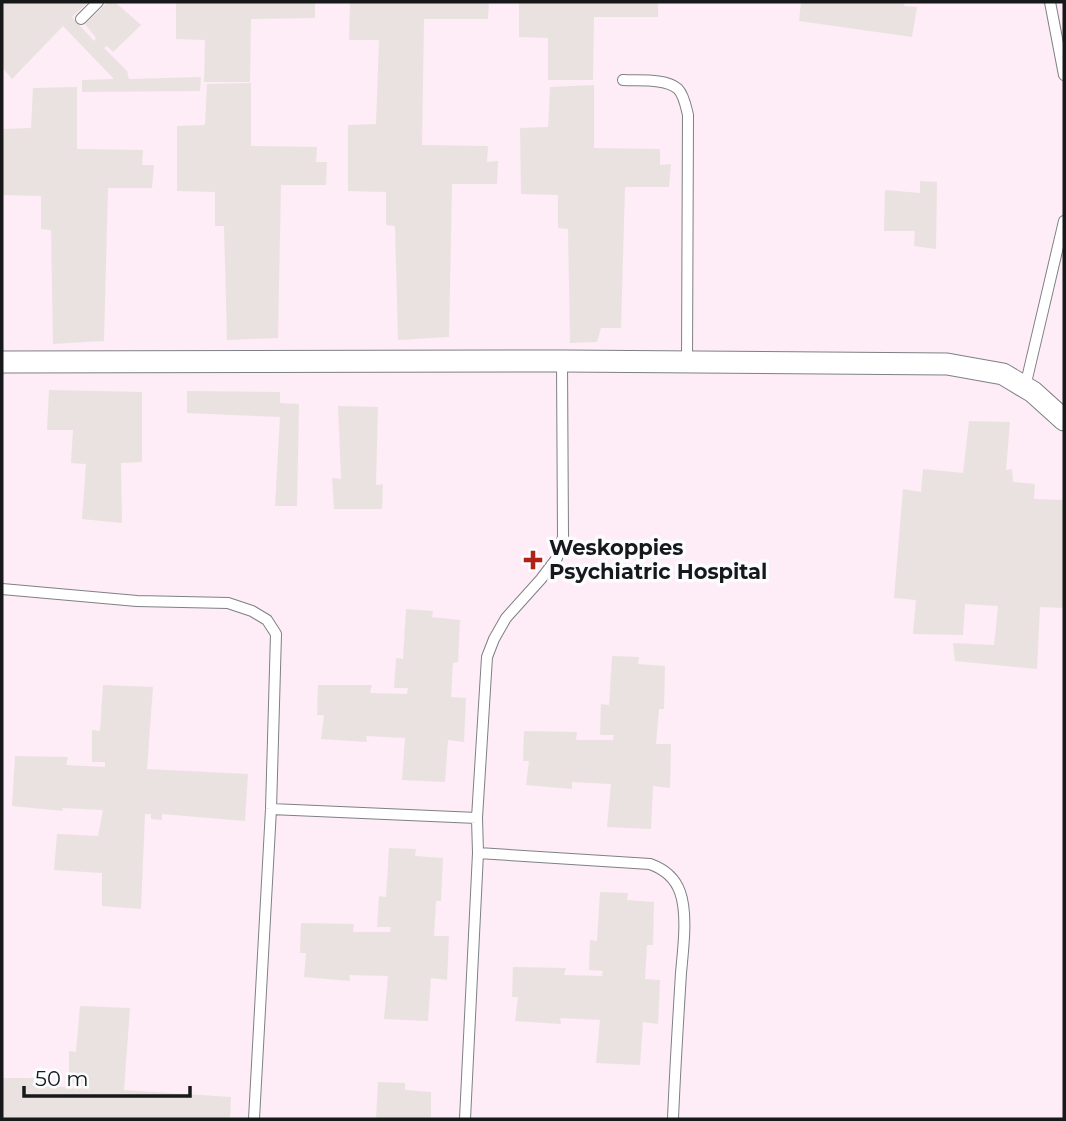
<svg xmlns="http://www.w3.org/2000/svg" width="1066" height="1121" font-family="Montserrat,sans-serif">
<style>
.medical{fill:#feecf6}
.building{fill:#eae2e0}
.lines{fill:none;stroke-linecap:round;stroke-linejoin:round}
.lane-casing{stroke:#7d8085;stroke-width:12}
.street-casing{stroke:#7d8085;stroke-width:23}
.lane{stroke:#fff;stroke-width:10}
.street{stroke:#fff;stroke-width:21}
.poi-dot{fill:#b12216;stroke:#fafcfe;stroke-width:2.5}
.labels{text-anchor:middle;stroke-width:7;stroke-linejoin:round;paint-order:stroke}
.poi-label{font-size:21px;font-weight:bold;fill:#17181a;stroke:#fafcfe;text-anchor:start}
</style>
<rect width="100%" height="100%" fill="#fafcfe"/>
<!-- medical -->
<path class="medical" d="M2,2H1064V1119H2Z"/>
<!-- building -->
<path class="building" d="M2,2H88L72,17L94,41L96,38L85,24L108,2H115L141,25L113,52L107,46L104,48L127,71L129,79L201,77L200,91L82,92V80L114,79L63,26L12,79L2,67Z
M176,2H315V18L251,19L250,82H204L205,40L176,39Z
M350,2H489L488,19H424L422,145L488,146L487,162L498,161L497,184H452L449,337L398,340L395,226L386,225V192L348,191V125L376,124L379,40H349Z
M519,2H658V17H594L593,80H548V38L519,37Z
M801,2H905L904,6L917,7L912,37L799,21Z
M251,83V146L317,147L316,162H327L326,185H281L278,338L227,340L224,226H215V192L177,191V126L205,125L207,84Z
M594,85V148L660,149V165L671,164L669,187H625L621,328H601L597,342L570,343L568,229L558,228V195L521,194L520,128L548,127L550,87Z
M77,87V149L143,150L142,165H154L152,188H108L104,341L53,344L51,230L41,229V196L3,195V129L31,128L33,88Z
M920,181L937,182L936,249L914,246L915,231H884L885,190L920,193Z
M49,390L142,392V462L121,463L122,523L82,519L86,464L71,463L73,430H47Z
M187,391L280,392V403L299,404L297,506H275L280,417L187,413Z
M338,406L378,407L376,485L383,484L382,509H334L332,478L341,479Z
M969,421L1010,422L1006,470L1012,469L1013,482L1035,484L1034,499L1064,500V608L1040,607L1037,669L955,661L953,643L994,645L998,606L965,604L963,635L913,634L916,600L894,598L903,489L921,492L923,469L963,473Z
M406,609L433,611L432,617L460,620L458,662L453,663L451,697L466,698L464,742L448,740L445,782L402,780L405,738L366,736L367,742L321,739L324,715H317L318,685H372L370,693L407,694L408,688H394L396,658L403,659Z
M612,656L639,657L638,664L665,666L664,709H659L656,744H671L670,788L653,786L651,829L607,827L611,784L572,782V789L526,785L529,761H523L524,731L577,732L576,740H613L614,735H600L601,704L609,705Z
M103,685L153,687L147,769L248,774L245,821L162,814V820L151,819V814H145L141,909L102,906V873L54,870L57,834L98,836L103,810L62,808L63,811L12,806L15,756L68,757L66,765L105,767V762H92V730L100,731Z
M389,848L416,849L415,856L443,858L441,901H436L434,936H449L447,980L431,978L428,1021L384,1019L388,976L349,975L350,981L304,977L306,953H300L301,923L354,924L353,932H390L391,927H377L379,896L386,897Z
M600,892L628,893L627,900L654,902L653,945H647L645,979L660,980L658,1024L643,1022L640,1065L596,1063L600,1020L560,1018L561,1024L515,1021L518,997H512L513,967L566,968L564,975L602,976L603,971L589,970L590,940L597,941Z
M80,1006L130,1008L124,1090L231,1097L230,1119H2V1078H45L43,1086L82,1088L83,1083H69V1051L76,1052Z
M378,1082L405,1083V1090L431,1092V1119H376Z"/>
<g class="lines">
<!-- lane casing -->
<g class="lane-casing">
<path id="lane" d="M1050,2L1064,75
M81,19L98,2
M623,80C638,81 666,78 678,89C684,95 686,107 688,115L687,363
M1025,387L1064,221
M2,589L137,601L228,603L252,611L267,620L276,634L271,809L254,1119
M271,809L477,818
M478,853L650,864C664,869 675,878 680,892C688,914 683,950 681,973C678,1022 675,1070 673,1119
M465,1119L478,853L477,818L487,657L494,639L506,618L541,579L557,558L563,537L562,361"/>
</g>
<!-- street casing -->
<g class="street-casing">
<path id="street" d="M2,362L562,361L947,364L1003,374L1033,392L1064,420"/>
</g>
<!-- lane -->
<use href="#lane" class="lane"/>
<!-- street -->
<use href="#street" class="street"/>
</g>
<!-- markers -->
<path class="poi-dot" d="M529.5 549.5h7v7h7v7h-7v7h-7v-7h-7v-7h7z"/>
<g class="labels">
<!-- poi labels -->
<g class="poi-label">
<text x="549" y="555">Weskoppies<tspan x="549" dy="24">Psychiatric Hospital</tspan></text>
</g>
</g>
<!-- border -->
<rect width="1066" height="1121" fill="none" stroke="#17181a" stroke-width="7"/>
<!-- scale -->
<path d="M24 1086v10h166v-10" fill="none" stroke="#17181a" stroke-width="3.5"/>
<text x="35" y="1086" font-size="21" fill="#17181a" stroke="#fafcfe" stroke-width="5" paint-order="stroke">50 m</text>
</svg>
